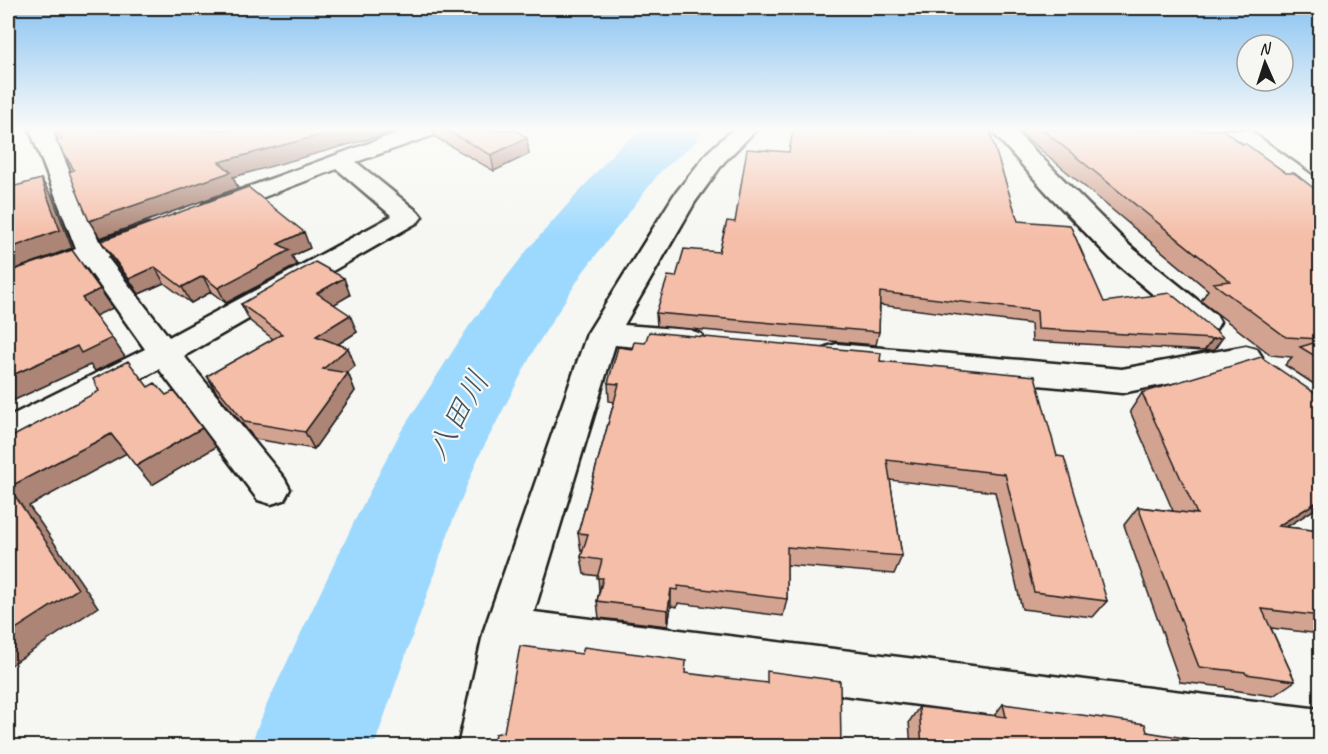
<svg xmlns="http://www.w3.org/2000/svg" width="1328" height="754" font-family="Caveat,'Klee One',sans-serif">
<style>
.lines{fill:none;stroke-linecap:round;stroke-linejoin:round}
.river{fill:#9dd9fe;fill-rule:evenodd}
.street-casing{stroke:#1c1c1c;stroke-width:5}
.secondary-casing{stroke:#1c1c1c;stroke-width:5}
.street{fill:#f6f6f2;fill-rule:evenodd}
.secondary{fill:#f6f6f2;fill-rule:evenodd}
.wall{fill:#d3a391;stroke:#1c1c1c;stroke-width:1.5}
.shaded-wall{fill:#ac8576;stroke:#1c1c1c;stroke-width:1.5}
.building{fill:#f5bea9;stroke:#1c1c1c;stroke-width:1.5}
.labels{text-anchor:middle;stroke-width:4.5;stroke-linejoin:round;paint-order:stroke}
.water-label{font-size:32px;font-style:italic;fill:#435560;stroke:#f6f6f2}
</style>
<rect width="100%" height="100%" fill="#f6f6f2"/>
<filter id="ink" filterUnits="userSpaceOnUse"><feTurbulence type="fractalNoise" baseFrequency=".0167" numOctaves="2"/><feDisplacementMap in="SourceGraphic" scale="12" xChannelSelector="R" yChannelSelector="G"/><feConvolveMatrix kernelMatrix="1 2 1 2 8 2 1 2 1" color-interpolation-filters="sRGB"/></filter>
<g filter="url(#ink)">
<g class="lines">
<!-- river -->
<path class="river" d="M642,130H703L695,142L660,172L583,272L535,348L478,458L453,520L374,746H250L268,702L355,520L400,433L469,326L528,249L618,148Z"/>
<!-- street casing -->
<g class="street-casing">
<path id="street" d="M30,130H52L99,241L148,224L157,226L161,232L157,238L107,257L169,337L392,216L337,169L222,213L213,216L204,213L200,208L204,203L405,130H437L434,135L356,162L418,212L422,217L418,222L184,356L284,478L290,489L284,500L271,504L258,500L159,369L21,442L8,445V417L145,349L85,265L8,293V274L76,249Z
M732,130H756L724,162L695,202L624,325L690,330L701,334L706,341L701,348L690,352L615,345L534,612L1320,709V746H1229L524,653L508,746H458L484,630L587,334L674,195L708,152Z
M991,130H1014L1130,246L1216,315L1220,322L1216,329L1205,332L1194,329L1110,258L1048,194Z
M837,344L1122,369L1246,346L1257,349L1262,357L1257,365L1246,368L1122,393L837,366L826,363L821,355L826,347Z"/>
</g>
<!-- secondary casing -->
<g class="secondary-casing">
<path id="secondary" d="M1224,130H1249L1320,181V199L1311,197Z"/>
</g>
<!-- street -->
<use href="#street" class="street"/>
<!-- secondary -->
<use href="#secondary" class="secondary"/>
</g>
<!-- wall -->
<path class="wall" d="M433,130H515L529,154L494,171L435,137Z
M1017,130H1223L1286,173L1320,193V388L1285,365L1292,357L1271,355L1201,301L1208,290Z
M735,222L1104,302L1223,337L1214,350L1204,351L1032,341L1031,324L880,305L879,332L876,345L657,326L656,313L676,277L719,252Z
M101,241L310,248L292,256L297,265L226,303L211,292L191,303L164,283L139,294L111,257Z
M350,295L334,304L357,332L338,344L348,348L355,366L346,373H348L355,391L314,449L255,439L217,393L207,376L273,339L250,321L241,304Z
M632,349L880,361L1057,456L1107,601L1093,617L1022,609L995,492L890,480L902,556L894,574L787,565V599L783,616L678,603L677,607L671,606L668,626L599,618L597,601L599,591L598,576L584,574L581,557L583,551H581L578,533L614,402L609,401L608,383Z
M1142,393L1286,527L1320,531V634L1271,628L1295,681L1273,696L1226,689L1225,687L1180,682L1124,525L1138,507L1173,511L1130,411Z
M1003,704L1147,732L1212,747H911L909,722L919,707L994,716Z"/>
<!-- shaded-wall -->
<path class="shaded-wall" d="M340,130H401L233,177L238,188L100,238L89,221L219,162Z
M527,138L529,154L494,171L491,155Z
M41,179L52,196L72,248L8,272V249Z
M304,232L310,248L292,256L297,265L226,303L218,288L278,244Z
M155,267L164,283L139,294L129,279Z
M203,276L211,292L191,303L182,287Z
M344,278L350,295L325,310L317,293Z
M100,289L113,308L95,316L82,298Z
M350,315L357,332L324,353L316,336Z
M1223,337L1214,350L1204,351L1213,339Z
M112,338L125,357L95,371L90,365L8,403V377L77,346Z
M348,348L355,366L331,387L323,369Z
M348,373L355,391L314,449L305,432Z
M202,428L216,447L152,485L136,466Z
M111,434L127,453L29,506L98,607L8,667L9,487Z
M1320,500V506L1259,544L1278,526Z
M671,589V606L668,626V610Z"/>
<!-- building -->
<path class="building" d="M56,130H340L219,162L231,172L89,221L69,172L74,170L56,141L62,139Z
M446,130H515L527,138L491,155Z
M793,130H989L1018,221L1070,225L1104,302L1170,293L1223,337L1213,339L1038,329L1037,311L880,292L879,332L656,313L668,276L676,277L684,249L719,252L727,221L735,222L747,149L789,152Z
M1043,130H1223L1242,144H1246L1286,173H1294L1320,193V339L1286,337L1213,283L1230,281Z
M41,179L60,230L8,249V188Z
M248,187L304,232L278,244L290,250L218,288L203,276L182,287L155,267L129,279L101,241Z
M72,250L100,289L82,298L112,338L81,353L77,346L8,377V272Z
M315,262L344,278L317,293L350,315L316,336L348,348L323,369L348,373L305,432L245,422L207,376L282,334L241,304Z
M649,332L881,353L880,361L1035,376L1057,456L1064,457L1107,601L1034,592L1005,474L887,460L902,556L787,547V599L678,586L677,590L671,589L668,610L597,601L603,578H597L602,560L581,557L588,534L578,533L619,384L608,383L618,347L632,349L634,342L645,343Z
M1320,341V359L1300,347Z
M1261,357L1320,397V500L1278,526L1320,531V616L1262,609L1295,681L1246,674L1245,672L1199,667L1138,507L1197,514L1142,393Z
M128,361L148,387L155,383L166,395L174,391L202,428L136,466L111,434L9,487L78,589L8,634V439L99,391L93,379Z
M520,646L582,654L584,647L661,657L686,661L685,673L767,683V671L840,681L841,747L492,746L495,734L504,732Z
M1003,704L1145,724L1147,732L1210,742L1212,747H922L919,707L1006,717Z"/>
</g>
<!-- sky -->
<linearGradient id="sky" x2="0" y2="1"><stop stop-color="#8ac3f1"/><stop offset="0.55" stop-color="#fbfbf9"/><stop offset="1" stop-color="#fbfbf9" stop-opacity="0"/></linearGradient>
<rect width="1328" height="235" fill="url(#sky)"/>
<g class="labels">
<!-- water labels -->
<g class="water-label">
<text transform="translate(457 415) rotate(-61)" y="11">八田川</text>
</g>
</g>
<!-- margin -->
<rect width="1328" height="754" fill="none" stroke="#f6f6f2" stroke-width="30"/>
<rect x="15" y="15" width="1298" height="724" fill="none" stroke="#1c1c1c" stroke-width="2" filter="url(#ink)"/>
<!-- north arrow -->
<g transform="translate(1265 63) rotate(357)"><circle r="28" fill="#f6f6f2" stroke="#9f9f9c" stroke-width="1.5"/>
<path d="M0-4.5L10 22L0 15L-10 22Z" fill="#1c1c1c"/>
<text y="-9" font-size="16" font-weight="bold" text-anchor="middle" fill="#1c1c1c">N</text>
</g>
</svg>
